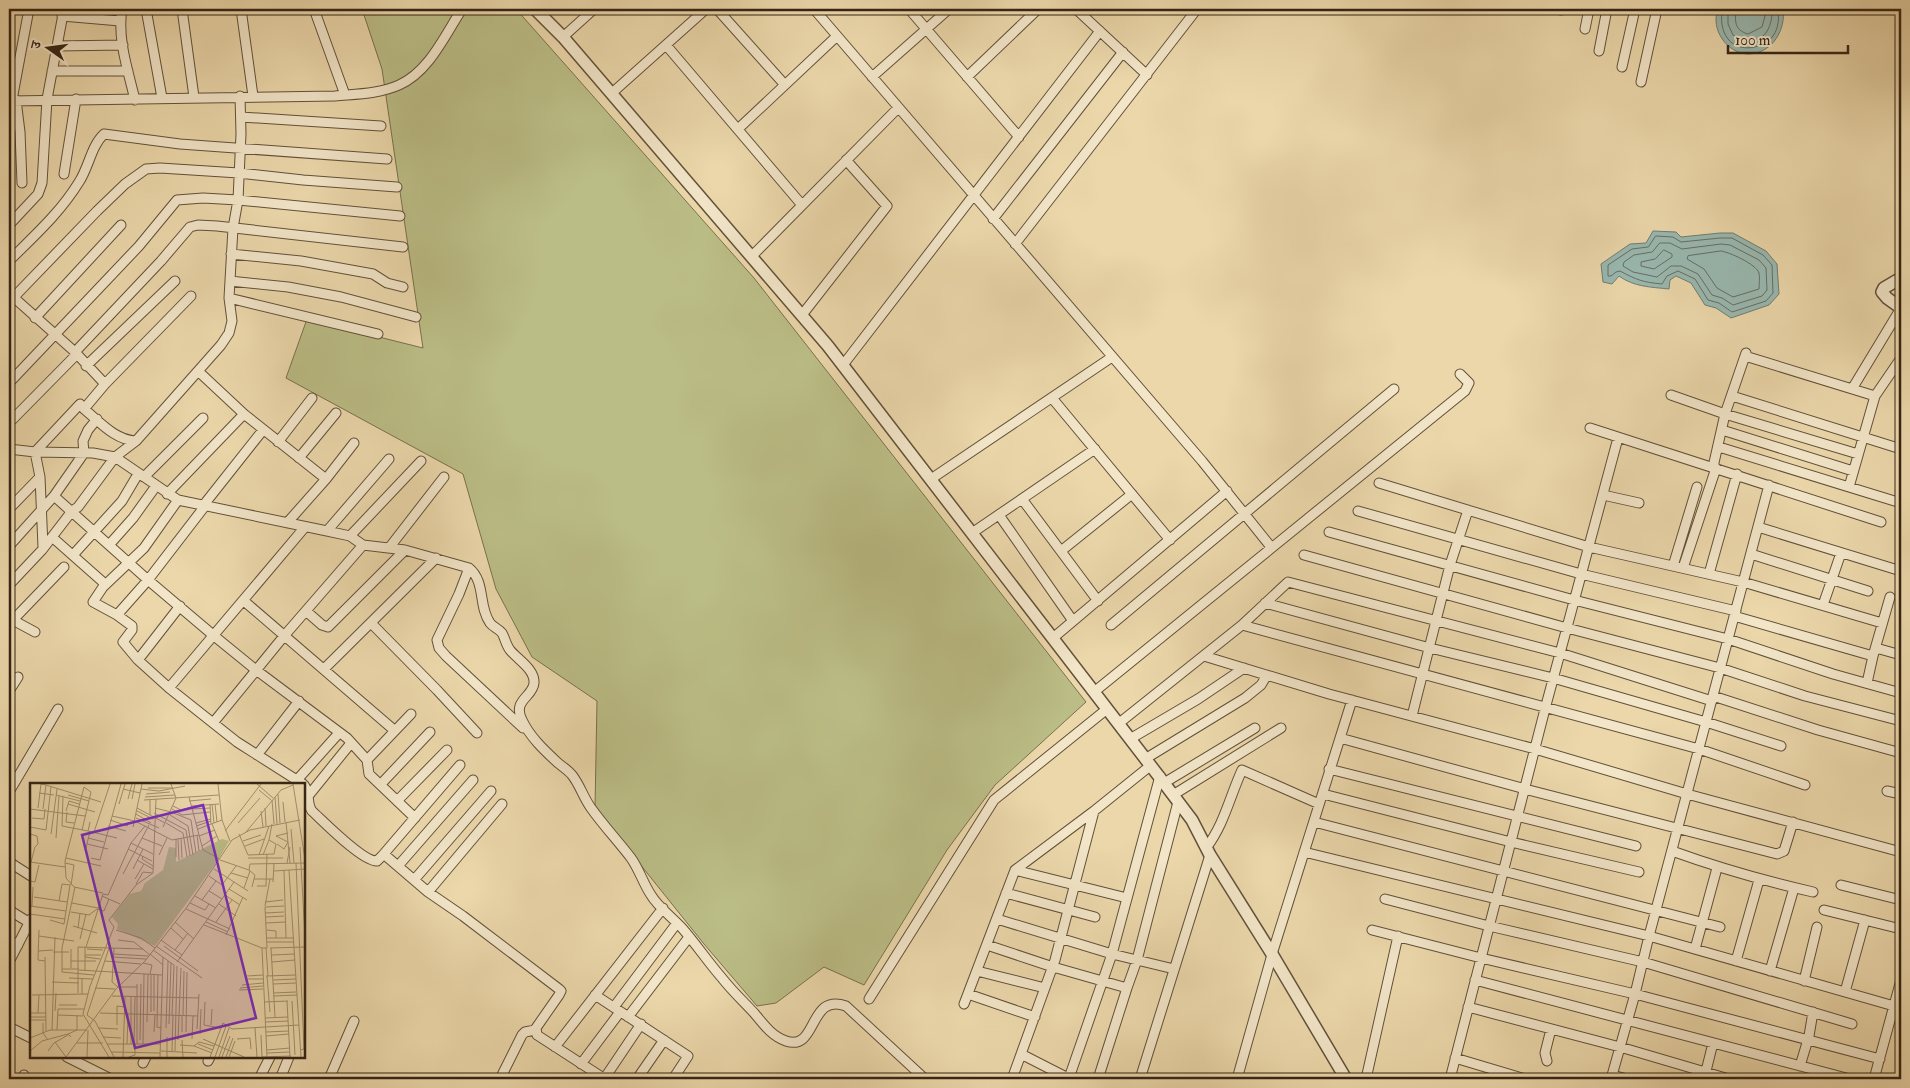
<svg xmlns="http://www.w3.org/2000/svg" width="1910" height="1088" font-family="'IM FELL Double Pica','Noto Serif Devanagari',serif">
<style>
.green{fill:#bbbd86;stroke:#78704e}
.water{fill:#99b8b0;stroke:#717d72}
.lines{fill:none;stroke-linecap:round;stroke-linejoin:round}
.shore{stroke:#676e62;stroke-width:1}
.minor-casing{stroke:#62513a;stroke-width:11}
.tertiary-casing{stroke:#62513a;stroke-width:14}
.minor{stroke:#f2e5c8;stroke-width:9}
.tertiary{stroke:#f2e5c8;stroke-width:11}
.inset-road{fill:none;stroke:#a28f6e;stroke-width:1}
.view{fill:#7b2cbf;fill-opacity:0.15;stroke:#7b2cbf;stroke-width:2.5}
.inset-edge{fill:none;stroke:#352415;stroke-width:2.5}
</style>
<rect width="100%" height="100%" fill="#ebd7aa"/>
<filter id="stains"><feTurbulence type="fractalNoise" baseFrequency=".004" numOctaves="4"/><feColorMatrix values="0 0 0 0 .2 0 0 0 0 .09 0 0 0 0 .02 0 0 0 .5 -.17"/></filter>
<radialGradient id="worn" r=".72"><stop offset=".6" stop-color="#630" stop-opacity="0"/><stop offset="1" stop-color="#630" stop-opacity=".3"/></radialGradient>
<!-- green -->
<path class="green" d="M362,9H516L754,278L1086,702L995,785L947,850L864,985L824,967L776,1003L757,1006L704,944L595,808L597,701L532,657L496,589L463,474L286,378L307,319L423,348L382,69Z"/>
<!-- water -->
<path class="water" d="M1718,9H1783C1786,29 1773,53 1749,54C1727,54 1710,29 1718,9Z
M1653,231L1676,232L1681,237L1720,233H1733L1766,251L1777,264L1779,294L1769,305L1731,318L1716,308L1705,305L1691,283L1676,276L1670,280L1669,289C1651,287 1634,287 1619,276L1612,284L1603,282L1601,264L1630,244L1646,243Z"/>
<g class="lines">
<!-- shore -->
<path class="shore" d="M1722,9C1721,19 1721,30 1728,39C1739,53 1763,49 1773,36C1779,28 1779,17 1778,9
M1728,9V24L1733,35C1757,50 1773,34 1772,9
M1736,9C1735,21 1734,30 1748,34L1762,27L1765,16L1764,9
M1656,236L1673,237L1681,242L1720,238H1732L1763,255L1772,265L1773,293L1766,301L1732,312L1719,303L1708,300L1695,279L1678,271L1667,276L1662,284C1642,282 1637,280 1620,271L1616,272L1611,276H1608V265L1632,249L1648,247Z
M1660,243H1670L1682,249L1721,244L1730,245L1759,260L1766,268L1767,290L1762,296L1733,305L1722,298L1712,295L1698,274L1681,266H1671L1657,277L1633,272L1623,266L1624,262L1634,255L1652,252Z
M1664,250L1672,254V257L1654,269L1641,266V262L1655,259Z
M1721,251C1729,252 1756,264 1759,273C1760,277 1759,284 1759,289L1733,297L1717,288L1704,269L1687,259L1688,256Z"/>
<!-- minor casing -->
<g class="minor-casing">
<path id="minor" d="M122,9C117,39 128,70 135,100
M146,9L162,98
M182,9L194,97
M241,9L253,96
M314,9L345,95
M717,9L785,85
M814,9L1202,461L1271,547
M909,9L1019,137
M1076,9L1147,75
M1561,10V9
M62,16L120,21
M1585,29L1589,9
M563,37L594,9
M666,45L802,205
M57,46L123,45
M1599,51L1607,9
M1622,67L1635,9
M52,71H128
M872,77L949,9
M967,77L1038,9
M1641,82L1657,9
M612,93L706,9
M12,100L29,9
M16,100L20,132L22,183
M9,101L335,96C356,94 379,94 399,85C429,72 445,35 462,9
M241,117L381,126
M738,129L837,36
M64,174L76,99
M993,219L1123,52
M9,225L38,194L42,183L47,99L64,9
M1015,244L1197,9
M231,254L301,261L362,272L373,274L387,283L403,287
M752,256L898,108
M9,261C34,236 60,213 79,182C89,167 91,146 104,134L180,144L387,159
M230,281L288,287L341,297L416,317
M11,295L75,352L105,384
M13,298L97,211L125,184L146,169L160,168L239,173L303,180L397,187
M229,298L378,334
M802,315L887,206L846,160
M35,318L121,225
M75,352L161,261L190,227L198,225L217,226L403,247
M1745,356L1875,396
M843,365L1100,31
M86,366L175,281
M198,371L244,414L326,479
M9,383L139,246L177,200L203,198L238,200L400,216
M1852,389L1901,308
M1671,395L1725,414L1858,454
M1732,396L1901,449
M1052,398L1170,540
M9,423L76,355
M1590,428L1881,522
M1722,430L1853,471
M136,441C115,440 100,422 84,409L105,384L191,296
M278,442L312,398
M1719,447L1901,503
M9,449L35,452L93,453L115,457L178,500L327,531L350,536L363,545L405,550L469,568C486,582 478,606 490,623C493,627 499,629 502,633C505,638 506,645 510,650C517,659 535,669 534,683C533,697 512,700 522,720C530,737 544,750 558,763C563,767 568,770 572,775C580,785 583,797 591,808C603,825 618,841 631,858C639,869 643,883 651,895C658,907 672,917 682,928C696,944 708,962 722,978C732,991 744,1002 755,1014C764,1025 772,1036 786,1041C818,1052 808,992 846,1006L925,1079
M299,458L336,413
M1713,467L1725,414L1746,353
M144,477L203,418
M931,479L1112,357
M1379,483L1589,547L1743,582L1882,623
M1849,487L1875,396L1901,358
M167,494L244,414
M1603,495L1639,503
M54,496L148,580L213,635L256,670L347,738L367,760L369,774L415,818
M1022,499L1098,601
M9,509L40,477
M1358,511L1581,574L1736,611
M999,515L1073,621
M287,523L326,479L354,443
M1758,527L1901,571
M327,531L389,459
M1329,532L1574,600L1728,639L1833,674L1901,693
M972,533L1095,449
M350,536L421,461
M52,537L104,583L103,587L93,602L117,615L132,626V630L123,642L138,660L169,688L237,742L303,784
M109,545L133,518L156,486
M9,546L54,496L84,453L83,441L88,430L97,419
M43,547L40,477L35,452L80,404L84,409
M389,548L444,477
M1061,551L1132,494
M1751,554L1868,591
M73,555L122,501L138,474
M1304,555L1567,628L1720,668L1805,696L1901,721
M1673,566L1697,487
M469,568L459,594L437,640L439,648L446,656L523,728
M1683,568L1716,468
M1709,574L1737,474
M9,585L42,550L72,511L78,507L115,457L136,441L221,345L229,333L232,321L229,298L233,228L238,200L241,134L240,96
M103,587L144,548L178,500
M244,601L394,730
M1265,603L1430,648L1553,678L1706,722L1781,746
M1823,605L1841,553
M306,611L322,625L328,627L405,550
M117,615L148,580L205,506L206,502L263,430
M1734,616L1873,656
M9,618L35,632
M13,620L64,567
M371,623L437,690L477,733
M1111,625L1394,389
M1242,625L1699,749L1805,785
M1053,638L1227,491
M1876,648L1901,655
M1204,656L1329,694L1535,749L1687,794L1901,852
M138,660L180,606
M324,669L436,558
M1867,683L1873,656L1890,597
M169,688L305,527
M9,691L18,677
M1094,692L1465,391L1469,383L1460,374
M1713,696L1818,730L1901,753
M1412,716L1450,565L1468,510
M213,723L284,636L363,545
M1118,724L1242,625L1288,582L1560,653L1712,701
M1340,738L1525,789L1777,854L1784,851L1793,822
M1130,739L1198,699L1244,668
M257,755L299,701
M1145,759L1245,698L1261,685L1267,675
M367,760L411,714
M1329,769L1636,846
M297,780L339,733
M1164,783L1255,728
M381,784L430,732
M304,785C311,794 306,803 312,811C324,822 363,862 377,861L382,856H386L428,892L463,916L559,989L561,991L559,995L536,1028L537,1035L605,1079
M1887,791L1901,794
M9,792L58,709
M1323,794L1511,842L1639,872
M309,795L351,743
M1173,795L1281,728
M397,801L447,750
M1314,822L1720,927
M1206,848C1224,825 1230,796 1242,770L1319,804
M1672,851C1719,868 1765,881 1813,892
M1304,852L1649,936L1894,1006
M382,856L460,765
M9,862L31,876
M398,866L473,780
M1015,870L1127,898
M414,880L491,791
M1841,885L1901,900
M428,892L502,804
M1006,893L1095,917
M1385,899L1489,926L1643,962L1852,1024
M9,910L30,923
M1824,910L1901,929
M997,919L1112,954L1174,969
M1372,930L1481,958L1635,994L1880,1059
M9,940L18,945
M987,945L1053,967L1127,988
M1695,949L1717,868
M1736,961L1759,880
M9,962L31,919
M977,971L1045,988
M1770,971L1794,888
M1475,980L1850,1079
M1804,981L1817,927
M1845,992L1865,920
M968,994L1035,1017
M595,995L688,1056L673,1079
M869,999L994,800L1107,709
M964,1004L1015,870L1094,811L1150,766
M614,1007L677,923
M1468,1007L1620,1047L1729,1079
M628,1017L689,937
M9,1027L31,1038
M555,1047L663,908
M1021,1054L1070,1079
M67,1057L111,1079
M1455,1058L1525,1079
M208,1061L210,1057
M1547,1061L1545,1053L1551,1029
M143,1063L146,1057
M581,1064L620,1012
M1800,1066L1809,1036L1813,1012
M1612,1075L1627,1079
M1069,1078L1112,954L1160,776
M22,1079L24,1075
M259,1079L270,1057
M280,1079L289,1057
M329,1079L354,1021
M500,1079L522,1035L525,1032L535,1030
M604,1079L641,1024
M637,1079L664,1040
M1012,1079L1055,960L1094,811
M1098,1079L1127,988L1137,960L1178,802
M1140,1079L1210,855
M1237,1079L1273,951L1352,700
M1366,1079L1398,936
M1450,1079L1545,709L1618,438
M1611,1079L1635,994L1649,936L1769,485
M1704,1079L1713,1043
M1874,1079L1901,980"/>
</g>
<!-- tertiary casing -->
<g class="tertiary-casing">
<path id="tertiary" d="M535,9L563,37L828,346L1164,783L1192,820L1210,855L1272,954L1346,1079
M1901,278L1884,288L1882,292L1887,298L1901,308"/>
</g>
<!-- minor -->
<use href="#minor" class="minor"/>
<!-- tertiary -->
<use href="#tertiary" class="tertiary"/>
</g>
<!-- overview -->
<g transform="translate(30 783)">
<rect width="275" height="275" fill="#ebd7aa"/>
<path d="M192,56L199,58L188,77L125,163L87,146L88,141L82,134L100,111L111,108L115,100L133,87L139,64L146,65V79Z" fill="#bbbd86"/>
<path class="inset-road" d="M11,1L16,2L13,26M188,1L192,37L200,58M227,1L243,15M263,1L275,76M16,2L71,19M118,5H143M93,6L110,10M111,6L129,8L155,3M229,7L241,17M9,10L24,12M116,11L140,9M248,11L250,40M26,12L50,18M38,12L59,18M33,13L32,43L58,48L60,39M115,14L145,12M159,14L173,67L190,76M245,14L247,41M98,16L102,1M102,16L105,1M114,17L189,12M242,17L244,41M159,18L181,16M253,19L255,39M38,21L65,29M89,21L95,1M180,21L181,41M182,21L184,40M185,21L187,39M143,23L151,27L161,24M161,23L189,21M8,25L11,1M107,25L135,40M125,25L141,29M235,25L236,43M0,26L55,33M142,26L152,32L180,29M162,26L180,25M36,28L39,18L49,21M107,28L123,36M231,28L233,44M37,29L36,39L44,40M141,29L161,37L166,70M124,30L156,47L160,73M106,31L121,40M120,32V17M140,32L158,43L163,72M82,33L105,38L142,57L169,52M2,35L14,36L15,26M106,35L129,45M80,37L98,43M256,39L260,80M136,40L153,50L157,74M166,40L181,36M208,40L230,15M182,41L189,58M78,43L96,48M166,43L181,38M0,44L16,47L21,4M103,44L112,1M133,44L146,15L141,1M168,46L192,37M261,46L264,80M52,47L61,9L54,4L35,78L36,95L44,104L73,110M58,48L87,55M195,48L231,1M64,49L80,1M216,49L251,7L263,2M0,51L7,53L8,61L5,64L1,79M21,51L27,6M209,51L218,72L244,71L246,61L239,57L242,41M167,52L169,68M169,53L185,47M26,55L29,13M58,55L74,59M112,55L132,63M151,55L152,75M146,56V74M148,56L149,77M213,58L231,52M258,59L246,53L258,50M101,60L123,71M57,61L78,66M247,61L254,66L258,59M172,63L187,53M215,63L234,56M270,64L275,153M56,65L60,48M98,66L122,78M129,72L137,55M229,72L239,43M233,72L239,57M113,73L112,76L123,83M36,75L71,83M61,75L70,77L91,1M218,75H253M107,77L123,86M190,77L219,87L220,81L275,80M0,79L35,84M35,80L44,82L41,102M257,80L260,64M266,80L274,266L270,267M103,86L113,66M184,86L218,108M219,87L225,92L222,104M254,87L256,155M259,87L271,274M244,88L275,86M201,90L218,95M93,91L119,42M179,93L192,102L206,83M105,96L114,81M224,96H243M0,98L5,99L9,82M243,99L244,81M106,101L113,89L122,90M227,103H236L237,71M45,104L32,165V189L64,192M214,105L220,88M199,106L217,117M179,108L192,116M195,112L210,122M72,113L90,121M165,113L186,125M4,114L37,119M172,117L186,98M29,118L32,101L40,102M235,119L253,117M42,120L68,125M160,120L175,127L179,121M189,121L206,133M0,123L36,128M2,123L3,104M235,123L240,96M156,126L200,146M41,129L59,132L67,126L74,128L79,116M235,130L254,129M0,131L35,136M236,134L254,133M20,137L34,141L40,102M145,139L164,156M176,139L198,149M186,139L202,117M236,140L255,139M174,142L232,165M43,143L67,150M48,145L50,130M141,145L153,156M9,147L8,177L15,178M86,147L111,155L125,165M237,147L246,148V155M196,152L213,114M9,153L44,158M237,155H264M50,156L56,131M88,157L104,159L120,172M131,157L152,172M237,159H264M126,163L172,195M134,163L168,188M55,164V187M56,164L73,111L78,112L101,60L115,43M79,165L57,232L65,238L84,274M84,165L82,199L88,204M236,165L238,193M240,165L275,164M241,165L245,234M41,166V185M57,166L73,167M123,167L144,182L142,232M145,167L158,150M8,168L23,167M23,169H39M83,171L118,173M120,171L133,182M55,172H71M242,172L265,171M15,174L16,248M55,174L70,176M82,174L116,176M41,178H66M75,178L111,181M147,179L204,99M242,179L265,177M113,180L122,182L120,191M32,186H49M49,187L132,192M121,192V229M128,192L127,244L131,245M217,193L233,192M236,193L266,192M237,193L240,229M39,195L63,196M215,196H233M243,197L266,196M22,199L49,200M243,201L266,200M212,202L233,200M88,204H107M65,205L85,206M210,205L233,203M209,207L233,206M48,210V164L113,166M244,210L266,209M52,211V195M2,212L58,211M82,213L169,215M244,213L267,212M257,218L260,274M262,218L265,272M234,219L258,218M29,222H47M25,228L26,210M124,228V192M0,230H16M8,230L9,212M70,230L168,233M28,232L53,233M153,232L154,188M0,234H16M235,235L258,234M0,237H16M117,239L118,191M235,239L258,238M13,240V250L18,257M139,241L141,180M87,242V223L95,224M174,242L175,219M174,242L190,245M181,242L182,226M69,245L88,246M136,245L138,178M225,245L227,274M167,246L169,211M22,247L25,154M27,247L28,226H54M124,249L125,232M152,249V232M156,249L157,189M236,249L259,248M170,251L171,226M231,252L232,274M236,253L259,251M41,254L38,251L47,247V232M73,254L91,255M0,255L20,247H57M162,256L163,233M173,256L214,274M207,256L220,255L221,266M110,257L111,201M148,257L151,185M152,257L153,274M25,259L36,274M47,260H73M77,261H131M97,261L98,232M101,261V214M104,261L105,214M107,261V201M113,261L114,191M168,261L183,267M150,262L164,263L182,270M164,263L169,259L184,263M237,267L260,265M0,268L12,258L38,251M18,268L24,260L38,252M131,268L167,270M142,268L143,232M145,268L147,183M81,269L130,270M237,270L260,269M36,274L86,206L115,178L157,124L202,57L220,47L270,37M57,274L58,247M79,274L53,231L60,203L84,144L79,137L106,102L123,90L126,16M93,274L95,214M99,274L105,272V261M130,274L133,174M137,274V254M180,274L193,240L202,246L269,242M185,274L196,243M189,274L199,245M192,274L200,253M196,274L203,255M199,274L205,258M232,274L261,273M237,274L232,165H237L235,124L254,123"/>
<path class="view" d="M173,22L226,235L105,265L52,52Z"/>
<rect width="275" height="275" class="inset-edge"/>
</g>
<!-- margin -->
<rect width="1910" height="1088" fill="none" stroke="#ebd7aa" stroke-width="30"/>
<rect x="10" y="10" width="1890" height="1068" fill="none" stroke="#352415" stroke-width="2.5"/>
<rect x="15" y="15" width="1880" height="1058" fill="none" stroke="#352415"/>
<!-- north arrow -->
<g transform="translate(48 48) rotate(284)" stroke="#f2e5c8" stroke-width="4" paint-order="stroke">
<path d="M0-4L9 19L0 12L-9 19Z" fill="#352415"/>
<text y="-8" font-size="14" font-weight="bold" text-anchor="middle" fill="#352415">उ</text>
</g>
<!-- scale -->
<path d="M1728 45v8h120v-8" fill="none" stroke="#352415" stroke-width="2.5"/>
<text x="1735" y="45" font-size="15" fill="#352415" stroke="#f2e5c8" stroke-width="4" paint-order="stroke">100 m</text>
<rect width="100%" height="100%" filter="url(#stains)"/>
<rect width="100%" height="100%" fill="url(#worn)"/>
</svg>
